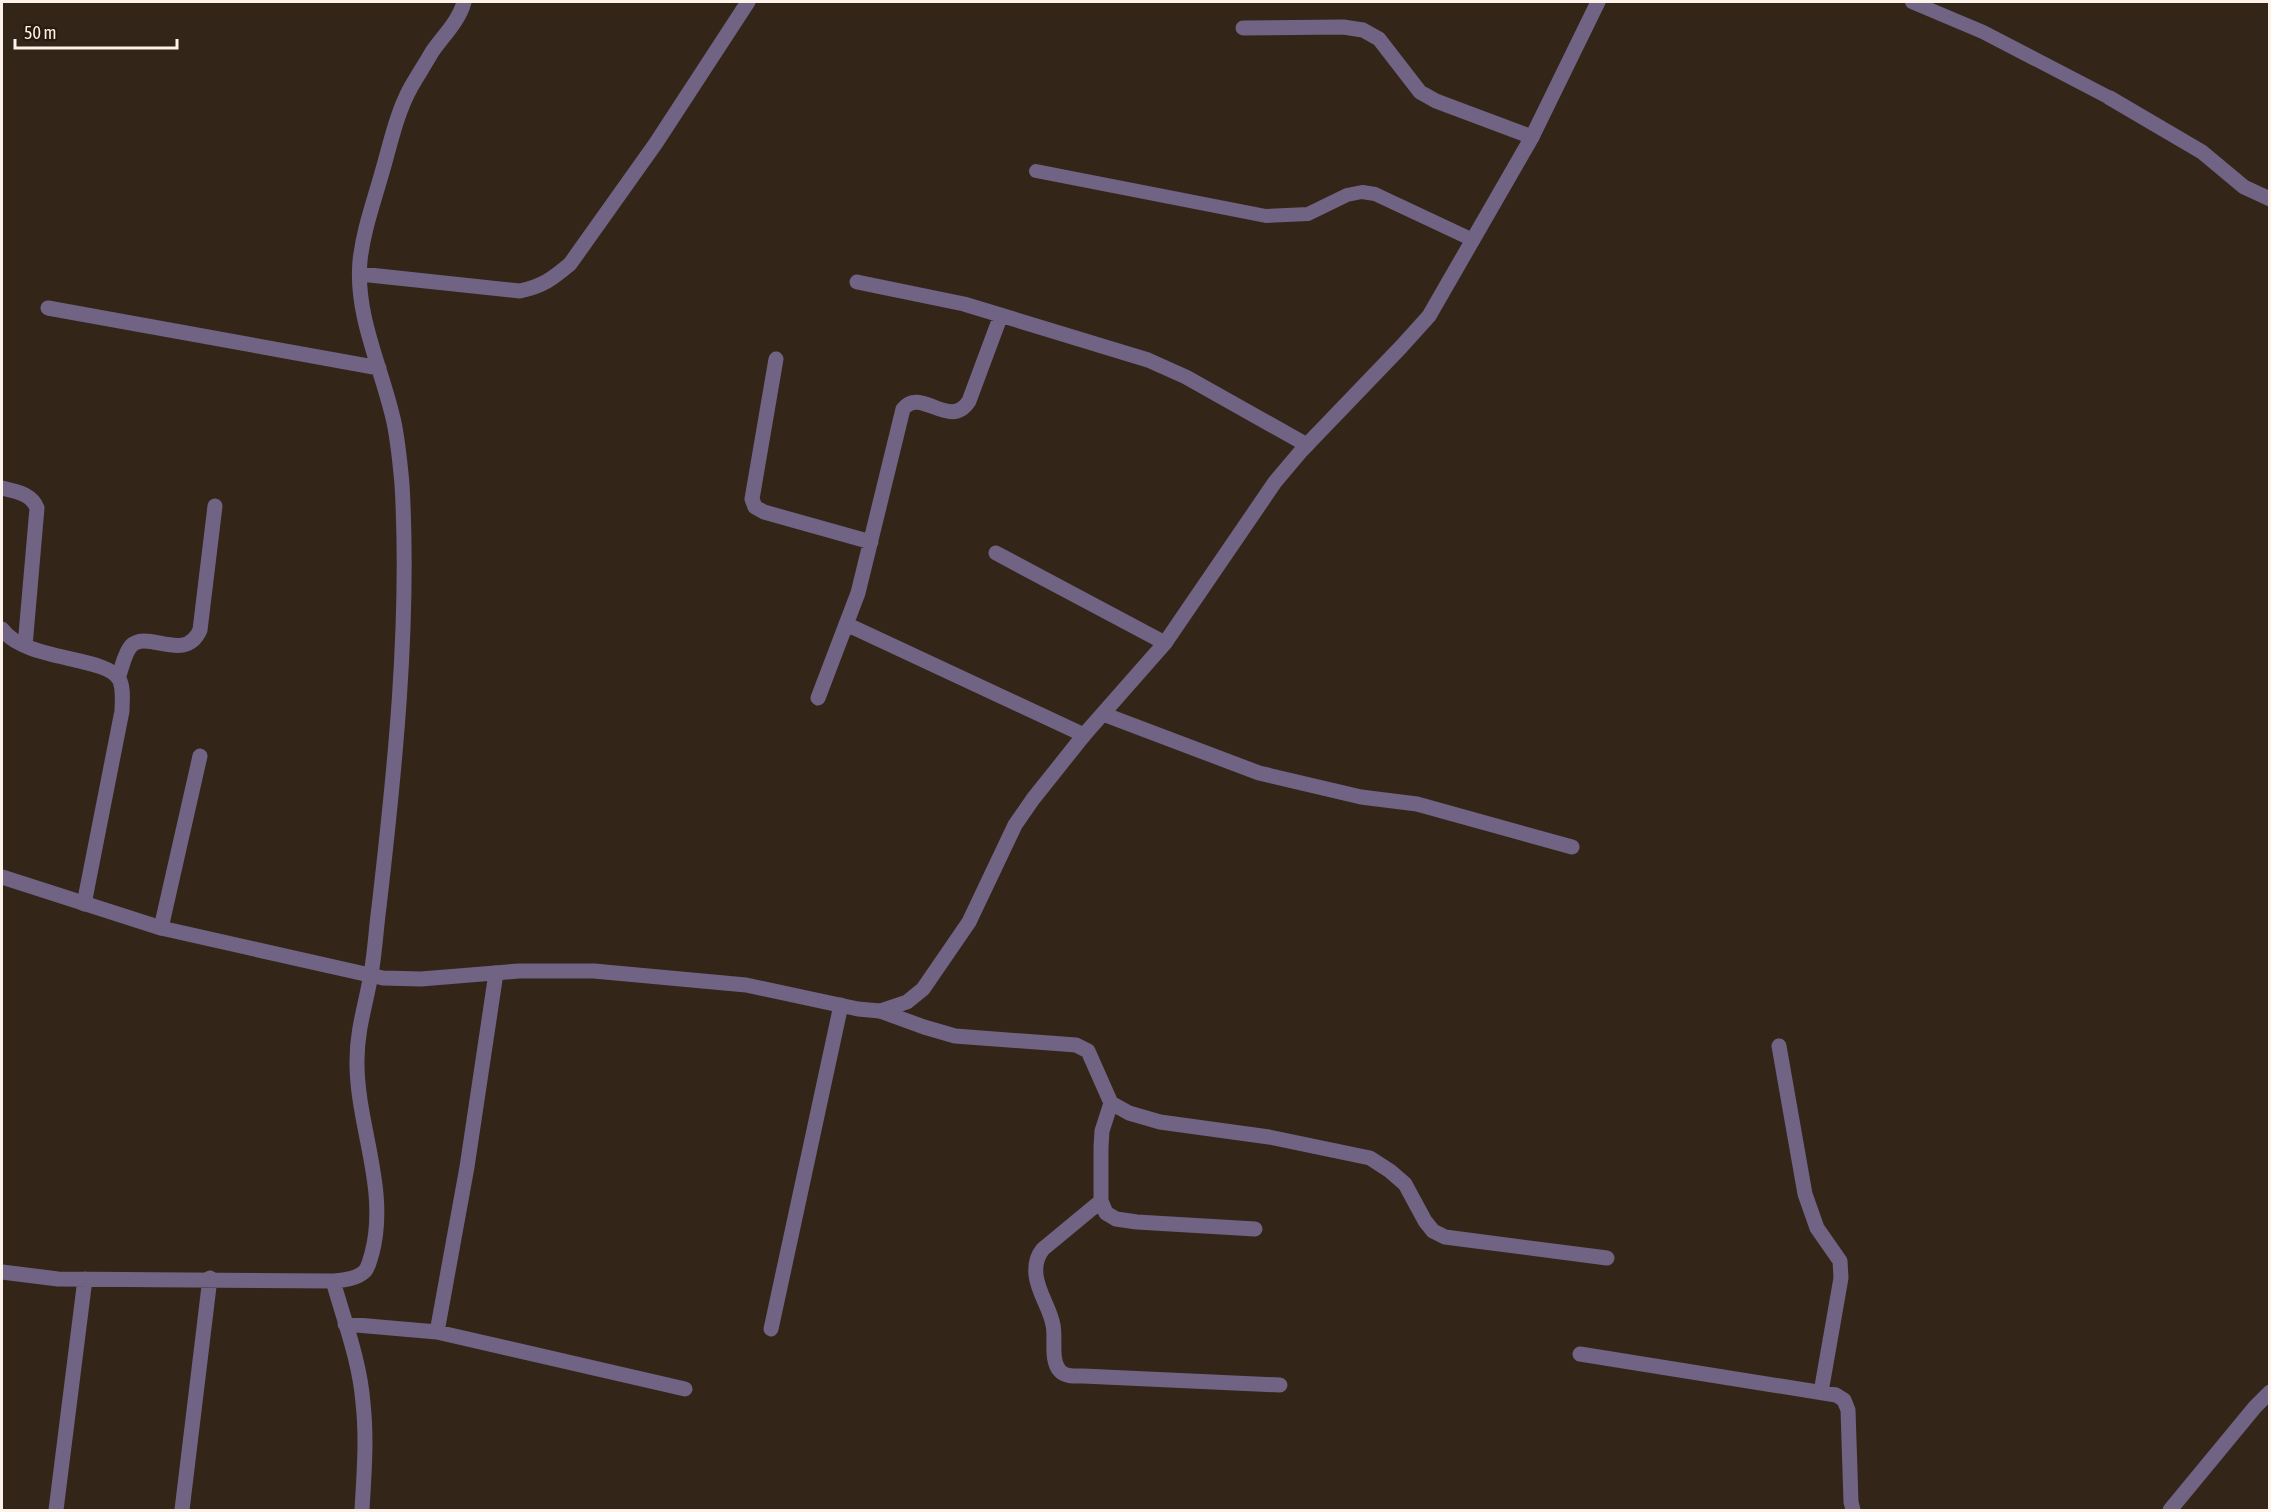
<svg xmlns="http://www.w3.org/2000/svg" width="2271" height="1512" font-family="'Asap Condensed',sans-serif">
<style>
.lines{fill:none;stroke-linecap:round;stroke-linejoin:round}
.service{stroke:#706384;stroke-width:14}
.minor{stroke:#706384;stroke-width:15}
.tertiary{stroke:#706384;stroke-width:15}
</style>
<rect width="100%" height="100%" fill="#332518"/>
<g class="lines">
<!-- service -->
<path class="service" d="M1912,2L1983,32L2110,98
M1036,171L1266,216L1308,214L1347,195L1362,192L1375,194L1473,240"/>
<!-- minor -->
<path class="minor" d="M1243,28L1343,27L1363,30L1379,39L1420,92L1436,101L1532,137
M2110,98L2202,152L2244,187L2270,199
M360,274L520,291C543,286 552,279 570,264L656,143L748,2
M857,282L964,304L1148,360L1186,377L1307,445
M48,308L379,368
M776,359L752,499L755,507L764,512L871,542
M2,488C16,492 31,493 37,508L25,646
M996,553L1165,643
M846,624L1084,735
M2,629C24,661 106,656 119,679C124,688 122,701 122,711L84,904
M118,678C122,668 124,654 131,646C147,629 185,664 200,630L215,506
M818,698L858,593L903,409C921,386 950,431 969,401L1001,315
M1103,714L1259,773L1361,797L1417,804L1572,847
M161,928L200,756
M496,973L467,1167L437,1332L685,1389
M880,1011L924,1027L955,1036L1076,1045L1088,1051L1111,1103L1129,1113L1160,1122L1269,1137L1370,1158L1390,1171L1405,1184L1425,1221L1433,1231L1445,1237L1607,1258
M1779,1046L1805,1194L1817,1228L1840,1261L1841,1278L1821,1392
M1111,1103L1102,1131L1101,1147V1201L1106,1213L1116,1219L1137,1222L1255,1229
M1101,1201L1043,1249C1037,1256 1035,1265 1036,1275C1038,1293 1050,1308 1053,1325C1056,1339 1050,1360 1060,1371C1065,1377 1076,1376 1083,1376L1280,1385
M2,1272L58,1279L333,1281C344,1280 357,1279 365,1271C369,1266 370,1259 372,1253C389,1188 356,1124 357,1060C357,1029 366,1004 371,974C375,952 376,929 379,907C395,769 410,623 402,484C400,463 398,439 393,418C381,366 355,315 360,261C363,232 373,204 381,176C390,146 396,114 411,87C418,75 425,64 432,52C443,36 459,21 464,2
M333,1281C344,1320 360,1362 363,1403C367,1439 364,1474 362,1510
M345,1324L437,1332
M771,1329L841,1005
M1580,1354L1836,1395L1844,1400L1848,1410L1851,1502L1853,1510
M56,1510L85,1279
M182,1510L210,1278"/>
<!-- tertiary -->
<path class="tertiary" d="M2,877L161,928L383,978L421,979L519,971H594L746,985L858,1009L880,1011L907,1002L923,989L969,922L1015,825L1033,799L1084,735L1165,643L1275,482L1302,450L1401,347L1429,316L1532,137L1598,2
M2170,1510L2255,1407L2270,1392"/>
</g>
<!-- border -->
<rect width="2271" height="1512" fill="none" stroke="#fdf3eb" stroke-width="6"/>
<!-- scale -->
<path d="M15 39v9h162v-9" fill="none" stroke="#fdf3eb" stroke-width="3"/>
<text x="24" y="39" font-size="18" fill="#fdf3eb" stroke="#291c0f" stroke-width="4.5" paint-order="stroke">50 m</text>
</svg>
